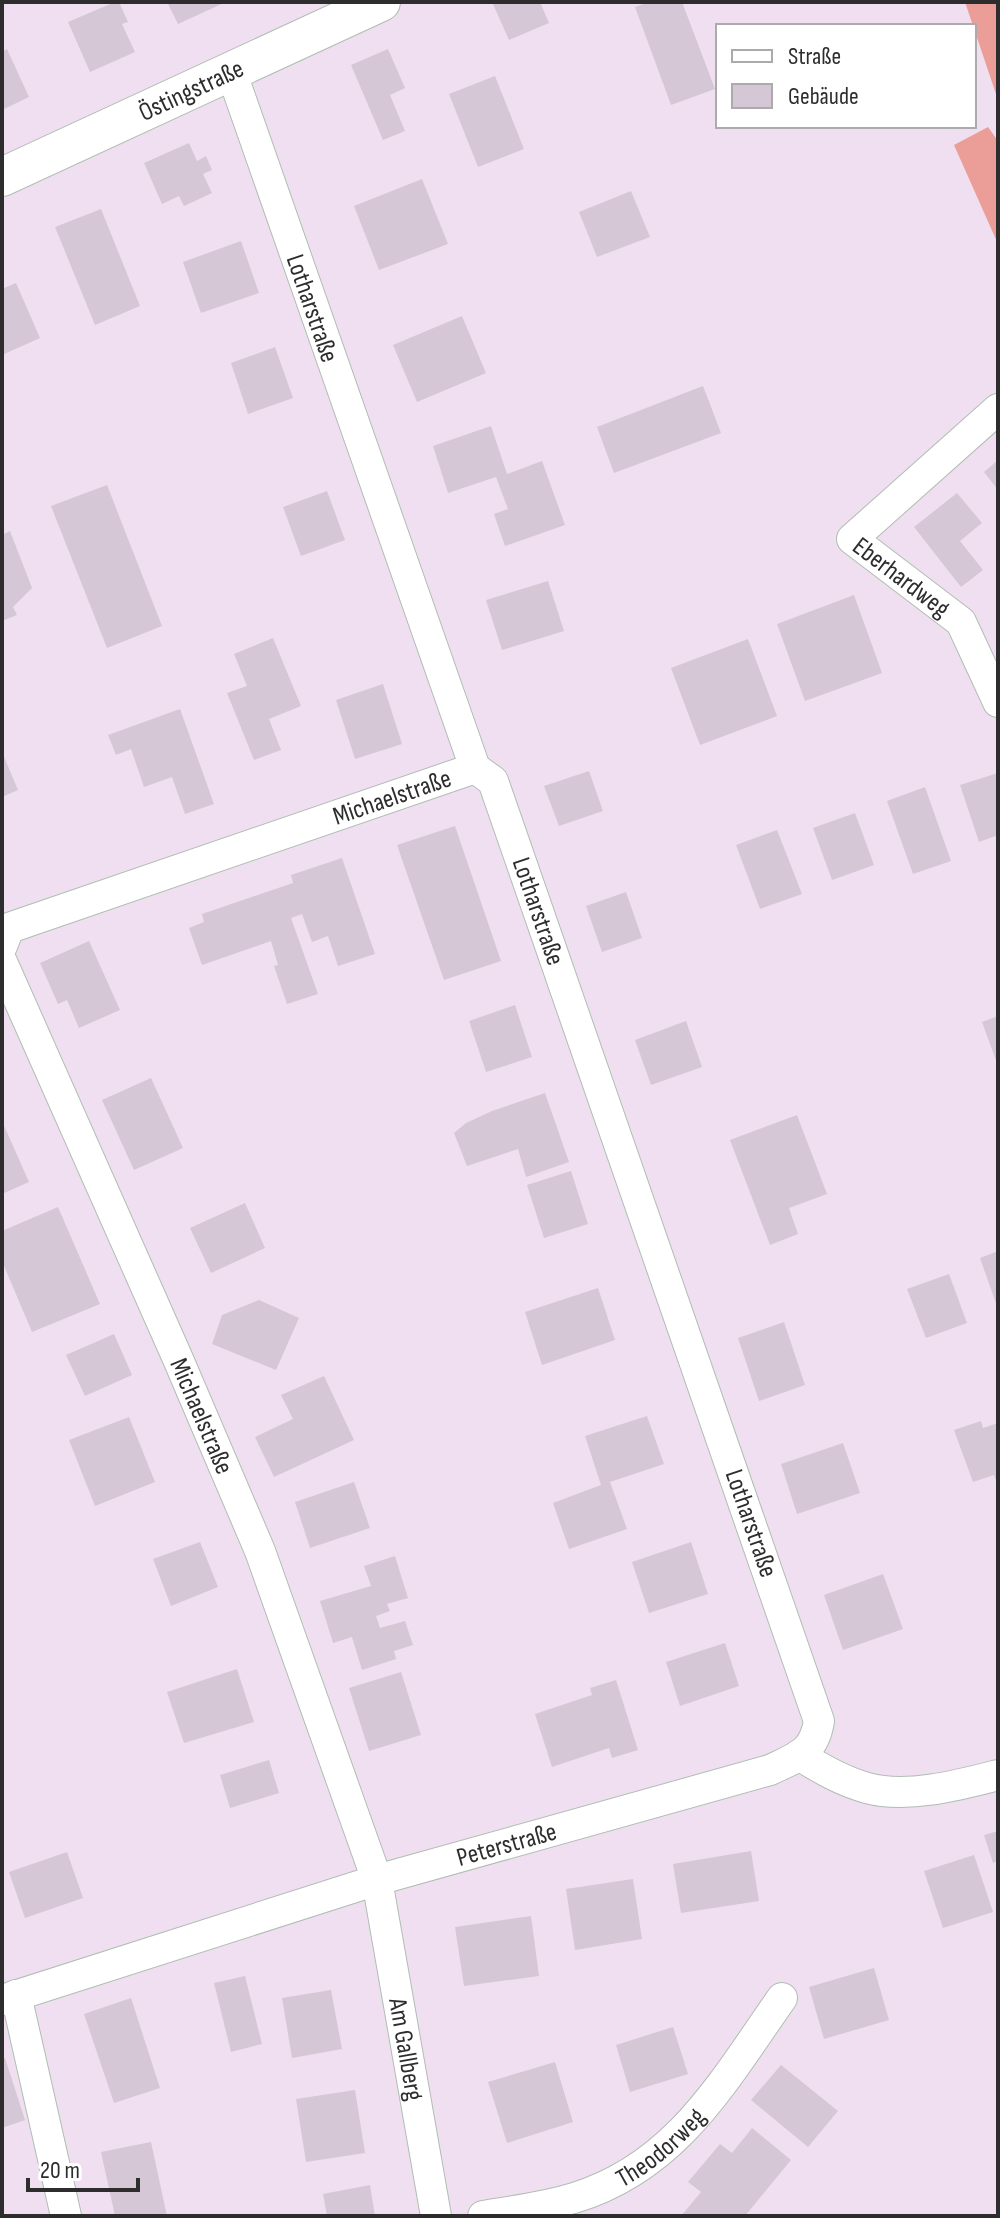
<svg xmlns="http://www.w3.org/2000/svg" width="1000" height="2218" font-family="'Sofia Sans Condensed',sans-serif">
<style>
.green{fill:#eb9e97}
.building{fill:#d5c7d5}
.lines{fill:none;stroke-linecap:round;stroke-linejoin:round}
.minor-casing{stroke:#afbeb2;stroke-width:32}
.tertiary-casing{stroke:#afbeb2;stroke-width:40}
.minor{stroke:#fff;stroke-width:30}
.tertiary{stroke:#fff;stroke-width:38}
.labels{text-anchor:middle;stroke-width:7;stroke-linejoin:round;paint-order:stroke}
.street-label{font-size:26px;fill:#2d2d2d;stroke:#fff}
</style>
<rect width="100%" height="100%" fill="#f0dff0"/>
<!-- green -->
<path class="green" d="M965,2H998V100Z
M988,127L998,141V244L954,145Z"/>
<!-- building -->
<path class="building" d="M115,2H119L128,22L122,24L135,52L90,72L68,22Z
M167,2H226L178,24Z
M492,2H540L549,23L509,40Z
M650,2H682L715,89L671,105L635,7Z
M7,49L29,97L2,110V52Z
M388,49L405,88L390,95L405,131L383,140L351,65Z
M495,76L524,149L478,167L449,94Z
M189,143L197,161L206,156L212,170L203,174L212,193L184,206L179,196L162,204L144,163Z
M422,179L448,244L379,270L354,206Z
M631,191L650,237L597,257L579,212Z
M101,209L140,306L95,325L55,227Z
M241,241L259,293L201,313L183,262Z
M16,283L40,338L2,355V289Z
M462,316L486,373L417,402L393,345Z
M275,347L293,398L248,414L231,363Z
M703,386L721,433L614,473L597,427Z
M491,426L507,474L542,461L565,525L505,546L494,514L508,509L496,477L448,493L433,446Z
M998,460V490L984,472Z
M107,485L162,626L107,648L51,506Z
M327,491L345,540L301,556L283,507Z
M957,493L982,523L960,541L983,570L961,587L914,527Z
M10,531L32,588L13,607L17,615L2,621V535Z
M548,581L564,631L502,650L486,600Z
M854,595L882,673L805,701L777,624Z
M273,638L301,706L269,719L281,750L254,760L227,693L247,686L234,654Z
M748,639L777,716L700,745L671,668Z
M383,684L402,744L355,759L336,700Z
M180,709L214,804L185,814L172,777L144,787L131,749L116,755L108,735Z
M2,752L18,790L2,797Z
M589,771L603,811L559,826L544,786Z
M998,773V835L979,842L960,785Z
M925,787L951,861L913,874L887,801Z
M855,813L874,865L832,880L813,828Z
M455,826L501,961L444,980L397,845Z
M777,830L802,894L760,909L736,845Z
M342,858L375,954L338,966L328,936L312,942L302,914L291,918L318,994L287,1004L274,966L278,965L271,941L202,965L189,928L204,922L202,914L293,883L291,875Z
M626,892L642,938L602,952L586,906Z
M89,941L120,1010L79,1028L67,1000L58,1004L40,963Z
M515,1005L532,1057L486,1072L469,1021Z
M998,1016V1066L982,1022Z
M686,1021L702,1067L651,1085L635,1040Z
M151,1078L183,1148L134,1170L102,1100Z
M545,1093L569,1162L526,1177L518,1149L467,1166L454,1133L466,1123L492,1111Z
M797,1115L827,1194L789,1208L798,1234L770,1245L730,1140Z
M2,1121L29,1182L2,1194Z
M571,1171L588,1224L544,1238L527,1185Z
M245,1203L265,1248L211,1273L190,1228Z
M58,1207L100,1304L32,1332L2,1261V1231Z
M998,1251V1309L980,1258Z
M949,1274L967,1323L926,1338L907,1289Z
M598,1288L615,1340L542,1365L525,1312Z
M259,1300L299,1318L276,1370L212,1344L222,1315Z
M784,1322L805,1385L759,1401L738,1338Z
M114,1334L132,1375L85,1396L66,1355Z
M324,1376L354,1440L274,1477L255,1437L293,1419L281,1395Z
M647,1416L664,1464L610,1482L627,1529L569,1549L553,1503L601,1485L585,1436Z
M129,1417L155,1482L95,1506L69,1440Z
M981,1421L983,1428L998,1423V1485L994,1475L973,1482L954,1430Z
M843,1443L860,1493L797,1514L781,1464Z
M354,1482L370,1528L310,1548L295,1502Z
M200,1542L218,1587L171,1606L153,1559Z
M691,1542L708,1594L649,1613L632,1562Z
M395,1556L408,1598L387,1604L390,1611L376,1616L380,1628L405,1621L413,1645L394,1651L396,1659L362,1670L352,1637L333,1643L320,1601L371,1586L364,1566Z
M883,1574L903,1629L843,1650L824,1595Z
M725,1643L739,1686L680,1706L666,1662Z
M237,1669L254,1722L184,1743L167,1692Z
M401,1672L421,1735L369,1751L349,1688Z
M616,1680L638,1750L612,1758L609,1748L552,1767L535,1714L592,1695L590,1688Z
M269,1760L279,1793L230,1808L220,1775Z
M998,1831V1861L993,1863L984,1835Z
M751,1851L759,1901L681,1913L673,1864Z
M67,1852L83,1898L25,1918L9,1872Z
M974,1855L993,1912L943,1928L924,1871Z
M633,1879L642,1939L575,1950L566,1889Z
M531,1916L539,1976L464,1986L455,1927Z
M874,1968L889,2020L824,2039L809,1987Z
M245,1976L262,2044L231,2052L214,1983Z
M331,1990L342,2049L292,2058L282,1998Z
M131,1998L160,2088L114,2103L84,2014Z
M673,2027L688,2074L630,2092L616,2045Z
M5,2058L25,2120L2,2128V2059Z
M555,2062L573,2122L507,2143L488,2082Z
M781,2065L838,2111L808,2147L751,2100Z
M355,2090L365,2153L306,2162L296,2099Z
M752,2128L791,2160L745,2216H681L701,2192L688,2182L720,2144L732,2153Z
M151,2142L167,2216H115L101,2152Z
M370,2185L375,2216H327L323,2194Z"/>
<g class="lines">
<!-- minor casing -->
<g class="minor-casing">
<g id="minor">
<path id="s1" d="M998,409L852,539L961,622L998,702"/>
<path id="s2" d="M2,946L9,928L475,768"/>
<path id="s3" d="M2,962L178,1359L260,1551L377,1880L436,2216"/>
<path d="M799,1755C821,1769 842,1781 867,1788C907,1799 959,1785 998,1775"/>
<path d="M16,1995L66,2216"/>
<path id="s4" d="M2,2000L377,1880L770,1770C797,1757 814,1753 819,1721L493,781L475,768L231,71"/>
<path id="s5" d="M483,2216C513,2211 544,2207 574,2198C677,2167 724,2080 782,1998"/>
</g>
</g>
<!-- tertiary casing -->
<g class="tertiary-casing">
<g id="tertiary">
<path id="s6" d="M2,177L381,2"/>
</g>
</g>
<!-- minor -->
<use href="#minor" class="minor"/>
<!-- tertiary -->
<use href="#tertiary" class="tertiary"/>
</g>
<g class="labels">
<!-- street labels -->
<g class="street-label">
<text dy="9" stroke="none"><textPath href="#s6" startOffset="208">Östingstraße</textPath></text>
<text transform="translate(313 308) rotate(71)" y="9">Lotharstraße</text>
<text dy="9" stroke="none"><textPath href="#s1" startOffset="258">Eberhardweg</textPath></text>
<text dy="9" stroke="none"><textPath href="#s2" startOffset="424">Michaelstraße</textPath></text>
<text transform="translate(539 911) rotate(71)" y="9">Lotharstraße</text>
<text dy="9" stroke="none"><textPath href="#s3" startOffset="496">Michaelstraße</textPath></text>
<text transform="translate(752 1523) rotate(71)" y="9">Lotharstraße</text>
<text dy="9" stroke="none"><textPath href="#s4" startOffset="528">Peterstraße</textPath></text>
<text dy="9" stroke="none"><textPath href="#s3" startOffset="1164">Am Gallberg</textPath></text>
<text dy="9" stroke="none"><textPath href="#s5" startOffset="194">Theodorweg</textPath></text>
</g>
</g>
<!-- border -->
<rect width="1000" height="2218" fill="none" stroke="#2d2d2d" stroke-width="8"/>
<!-- legend -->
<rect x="716" y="24" width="260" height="104" fill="#ffffff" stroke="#ababab" stroke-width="2"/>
<rect x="732" y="50" width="40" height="12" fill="#ffffff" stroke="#ababab" stroke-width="2"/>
<text x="788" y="64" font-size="24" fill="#2d2d2d">Straße</text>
<rect x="732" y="84" width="40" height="24" fill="#d5c7d5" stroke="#ababab" stroke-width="2"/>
<text x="788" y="104" font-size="24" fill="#2d2d2d">Gebäude</text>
<!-- scale -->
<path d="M28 2178v12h110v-12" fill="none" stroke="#2d2d2d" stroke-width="4"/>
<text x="40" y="2178" font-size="24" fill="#2d2d2d" stroke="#ffffff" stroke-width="6" paint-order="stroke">20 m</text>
</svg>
